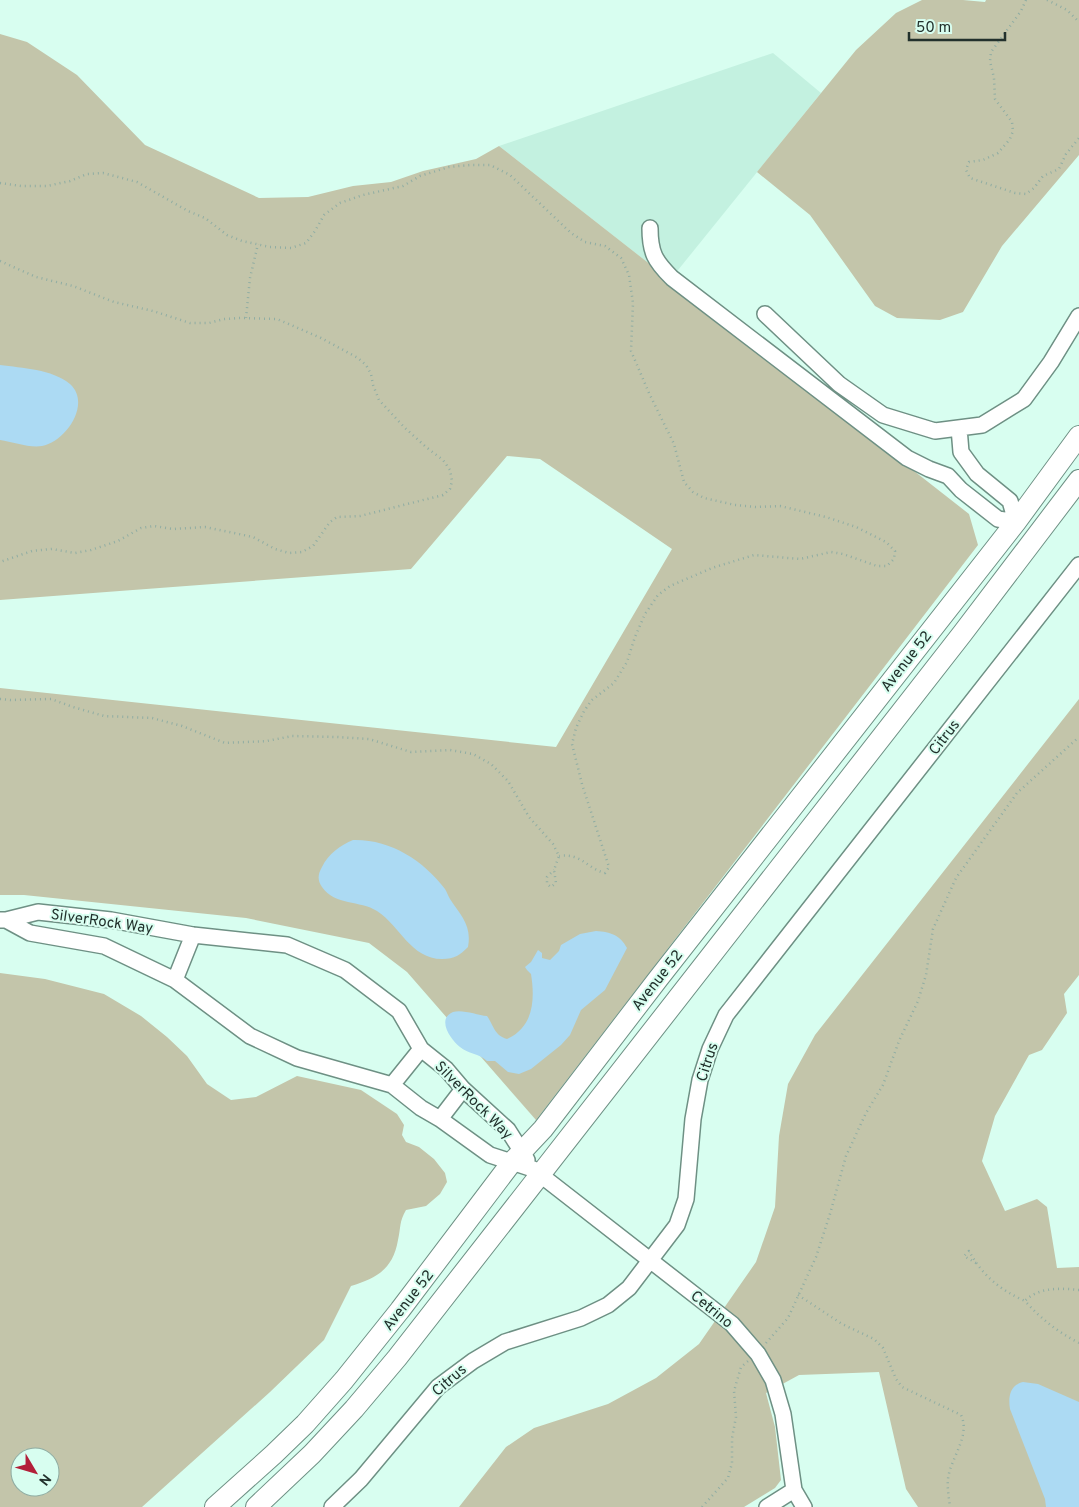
<svg xmlns="http://www.w3.org/2000/svg" width="1079" height="1507" font-family="Overpass,sans-serif">
<style>
.built{fill:#c3f1e0}
.green{fill:#c3c5aa;fill-rule:evenodd}
.water{fill:#acdaf3}
.lines{fill:none;stroke-linecap:round;stroke-linejoin:round}
.minor-casing{stroke:#6e9084;stroke-width:18}
.major-casing{stroke:#6e9084;stroke-width:22}
.path{stroke:#90ada3;stroke-width:2.5;stroke-dasharray:1 4;stroke-linecap:butt}
.minor{stroke:#fff;stroke-width:15}
.major{stroke:#fff;stroke-width:20}
.labels{text-anchor:middle;stroke-width:4;stroke-linejoin:round;paint-order:stroke}
.street-label{font-size:15px;fill:#22312c;stroke:#d8fef0}
</style>
<rect width="100%" height="100%" fill="#d8fef0"/>
<!-- built -->
<path class="built" d="M773,53L821,93L670,280L499,146Z"/>
<!-- green -->
<path class="green" d="M922,0H963L985,2L986,0H1079V155L1002,246L963,312L940,320L897,318L875,306L810,215L757,172L856,50L896,13Z
M0,34L27,42L77,75L145,145L259,198L308,197L353,186L391,182L423,171L476,159L499,146L969,514L978,545L536,1120L407,972L369,943L246,918L24,895H0V688L556,747L672,549L540,459L507,456L411,569L0,600Z
M1079,699V975L1064,994L1067,1013L1042,1050L1029,1055L995,1116L982,1161L1005,1211L1037,1199L1047,1207L1057,1268L1079,1267V1507H918L906,1489L879,1372L799,1375L766,1393L775,1427L781,1480L775,1488L744,1507H459L506,1447L534,1428L608,1404L656,1378L699,1344L756,1262L775,1207L779,1136L788,1084L815,1035Z
M0,973L45,979L104,994L141,1016L167,1037L187,1056L207,1084L231,1100L256,1097L297,1076L361,1090L397,1114L404,1125L402,1135L406,1142L419,1147L434,1159L445,1173L447,1182L440,1194L426,1206L406,1210C399,1222 401,1227 398,1240C393,1269 377,1278 351,1286L324,1340L270,1392L142,1507H0ZM20,1457H50V1487H20Z"/>
<!-- water -->
<path class="water" d="M0,365C22,368 52,369 70,384C92,404 65,442 42,446C29,448 13,442 0,440Z
M353,840C390,839 423,860 445,889C447,892 448,896 450,899C461,916 472,925 468,947C460,955 455,959 442,959C411,959 400,926 377,911C360,900 335,906 322,887C317,880 318,874 322,867C328,854 341,845 353,840Z
M596,931C611,932 620,935 627,948L605,990L581,1010L570,1035L561,1045L531,1069L519,1074L508,1072L495,1061H487C479,1053 468,1054 460,1047C451,1040 436,1019 453,1012C462,1009 477,1015 487,1016C494,1026 494,1035 507,1039C534,1027 535,999 531,974L527,970L525,967L531,962L538,950L542,953V958L550,960L559,951L561,945L580,934Z
M1023,1382L1038,1384L1079,1402V1507H1046L1045,1499L1010,1409C1008,1397 1010,1385 1023,1382Z"/>
<g class="lines">
<!-- minor casing -->
<g class="minor-casing">
<path id="minor" d="M650,228C650,253 655,261 672,278L907,458L929,469L948,476L961,490L998,519L1016,522L1010,501L977,474L961,452L959,428
M765,314L839,384L883,415L935,431L982,425L1024,399L1051,362L1079,316
M0,920H6L38,912L111,920L193,935L287,945L345,970L399,1011L421,1049L446,1069L463,1089L508,1130L527,1160
M6,920L30,933L104,946L175,980L250,1036L297,1058L392,1085L421,1108L440,1119L490,1155L533,1169L732,1324L758,1354L773,1380L783,1414L794,1490L804,1507
M175,980L193,935
M392,1085L421,1049
M440,1119L463,1089
M332,1507L361,1479L438,1387L473,1361L505,1342L581,1318L608,1305L629,1288L677,1225L686,1199L693,1119L700,1080L710,1049L726,1015L1079,565
M767,1507L794,1490"/>
</g>
<!-- major casing -->
<g class="major-casing">
<path id="major" d="M215,1507L274,1454L305,1424L344,1380L400,1310L512,1162L543,1129L658,979L1016,522L1079,436
M256,1507L312,1454L354,1409L397,1358L962,634L1079,480"/>
</g>
<!-- path -->
<path class="path" d="M1026,0L1021,11L991,52L990,61L994,78L995,99L1012,122L1013,131L1010,139L998,153L983,160L969,162L966,170L970,178L1015,193L1026,194L1034,188L1043,176L1059,169L1066,154L1079,138
M1047,0L1067,10L1079,22
M0,183L21,186H47L70,181L87,174L103,173L137,182L188,211L205,218L227,235L242,241L270,247L291,248L306,243L315,231L324,215L340,203L363,195L403,186L420,176L449,167L470,165H490L510,175L571,233L585,242L605,246L621,258L629,275L633,303L631,351L649,393L674,444L684,482L693,492L704,498L735,505L756,507L780,506L826,517L856,527L886,542L895,551L894,559L887,566H877L843,554L831,552L800,559L754,555L712,568L670,586L658,595L645,614L635,637L627,662L614,683L592,700L584,711L576,728L572,744L582,784L609,867L605,873C586,868 582,853 559,856
M0,261L36,277L73,286L114,302L153,311L190,323H209L224,319L241,318L277,319L321,338L358,358L366,365L371,374L373,385L379,400L404,427L426,447L443,460L450,470L452,481L450,489L443,495L360,516L337,517L330,522L313,546L302,552L289,553L275,549L253,537L205,527L173,529L154,526L141,528L118,541L91,550L75,553L52,549L32,551L0,562
M246,318L250,278L258,244
M0,699L10,700L51,699L73,707L104,716L152,718L182,726L225,743L267,741L292,736L337,737L369,739L411,752L450,750L473,754L491,764L508,781L529,817L553,844L559,856L554,870L556,883L551,887L547,884V877L554,870
M976,1263L964,1256L969,1251C982,1275 1000,1290 1025,1301
M1079,1290C1061,1288 1038,1287 1025,1301C1041,1319 1058,1332 1079,1343
M798,1295L842,1324L874,1339L883,1348L896,1379L902,1387L961,1415C971,1436 950,1459 948,1479C947,1488 949,1498 950,1507
M766,1343L788,1318L816,1257L830,1214L846,1156L866,1113L883,1085L899,1041L918,1001L926,975L933,929L956,878L1017,793L1079,737
M702,1507L728,1478L732,1463V1438L736,1417L734,1391L741,1367L748,1361"/>
<!-- minor -->
<use href="#minor" class="minor"/>
<!-- major -->
<use href="#major" class="major"/>
</g>
<g class="labels">
<!-- street labels -->
<g class="street-label">
<text transform="translate(906 661) rotate(-52)" y="5">Avenue 52</text>
<text transform="translate(944 737) rotate(-52)" y="5">Citrus</text>
<text transform="translate(102 921) rotate(8)" y="5">SilverRock Way</text>
<text transform="translate(657 980) rotate(-52)" y="5">Avenue 52</text>
<text transform="translate(707 1062) rotate(-72)" y="5">Citrus</text>
<text transform="translate(474 1100) rotate(45)" y="5">SilverRock Way</text>
<text transform="translate(408 1300) rotate(-52)" y="5">Avenue 52</text>
<text transform="translate(712 1309) rotate(39)" y="5">Cetrino</text>
<text transform="translate(449 1380) rotate(-41)" y="5">Citrus</text>
</g>
</g>
<!-- north arrow -->
<g transform="translate(35 1472) rotate(128)"><circle r="24" fill="#d8fef0" stroke="#8faca2"/>
<path d="M0-4L9 19L0 12L-9 19Z" fill="#b21f39"/>
<text y="-8" font-size="14" font-weight="bold" text-anchor="middle" fill="#22312c">N</text>
</g>
<!-- scale -->
<path d="M909 32v8h96v-8" fill="none" stroke="#22312c" stroke-width="2.5"/>
<text x="916" y="32" font-size="15" fill="#22312c" stroke="#d8fef0" stroke-width="4" paint-order="stroke">50 m</text>
</svg>
